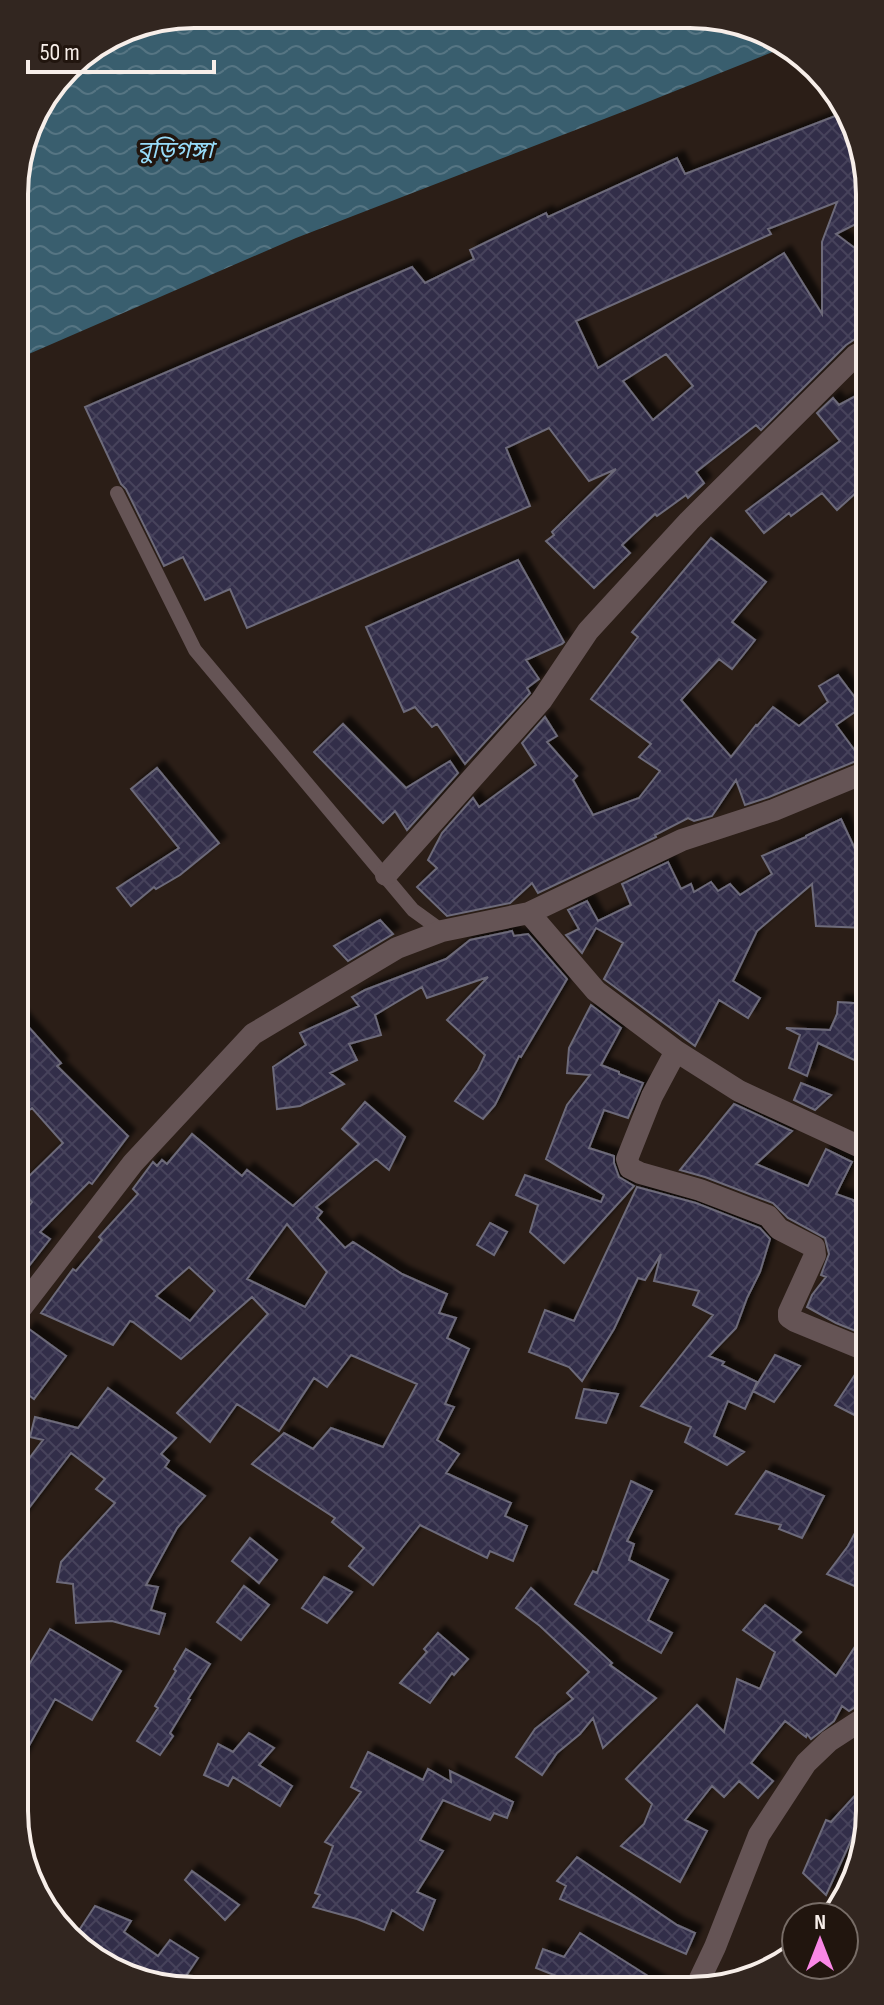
<svg xmlns="http://www.w3.org/2000/svg" width="884" height="2005" font-family="'Sofia Sans Condensed','Noto Sans Bengali',sans-serif">
<style>
.water{fill:url(#water-waves)}
.building{fill:url(#building-cross-hatch);stroke:#6d6b7a;stroke-width:2;fill-rule:evenodd;filter:url(#shadow)}
.lines{fill:none;stroke-linecap:round;stroke-linejoin:round}
.service{stroke:#655455;stroke-width:14}
.minor{stroke:#655455;stroke-width:22}
.labels{text-anchor:middle;stroke-width:7;stroke-linejoin:round;paint-order:stroke}
.water-label{font-size:24px;font-style:italic;fill:#97dbf8;stroke:#21150e}
.rim{fill:none;stroke:#f7eee9;stroke-width:4}
</style>
<defs>
<pattern id="water-waves" width="16" height="10" patternUnits="userSpaceOnUse" patternTransform="scale(2)"><rect width="16" height="10" fill="#395e6e"/><path d="M0 5q4-4 8 0t8 0" fill="none" stroke="#567583"/></pattern>
<pattern id="building-cross-hatch" width="8" height="8" patternUnits="userSpaceOnUse" patternTransform="scale(2)"><rect width="8" height="8" fill="#322d4a"/><path d="M0 0l8 8M0 8l8-8" fill="none" stroke="#46425b"/></pattern>
<filter id="shadow"><feDropShadow dx="7" dy="-7" stdDeviation="2" flood-color="#0009"/></filter>
</defs>
<rect width="100%" height="100%" fill="#2b1e17"/>
<!-- water -->
<path class="water" d="M194,14L725,17L785,47L630,109L296,238L15,360L14,181L32,115L75,59L125,28Z"/>
<!-- building -->
<path class="building" d="M843,113L864,147V220L836,234L864,255V333L846,345L761,430L756,425L696,472L704,483L688,498L686,495L657,516L655,514L622,545L630,553L594,588L546,541L554,535L552,532L616,469L589,481L549,428L506,448L530,506L247,628L230,589L205,600L183,557L164,566L126,489L121,484L85,407L412,267L425,283L474,259L470,250L546,213L548,217L677,158L685,174ZM837,202L822,242V314L784,253L598,368L576,321L771,234L768,229ZM666,354L693,386L653,420L623,381Z
M865,391V488L859,490L837,510L822,493L791,516L789,513L764,533L746,511L840,441L817,413L833,398L839,405Z
M711,538L766,582L732,622L755,640L732,669L719,659L681,700L731,757L756,725L757,726L773,707L799,726L828,702L819,686L838,675L862,707L836,725L861,759L769,797L745,805L736,780L712,816L694,821L688,818L655,835L656,837L538,893L532,883L510,903L447,916L417,887L437,868L428,860L442,833L473,798L479,807L536,765L522,743L545,717L557,736L547,742L577,776L573,780L593,815L639,798L660,771L639,757L651,744L591,699L638,637L632,632Z
M518,560L564,642L562,644L526,660L539,679L527,688L530,693L465,764L437,724L432,727L415,707L404,712L366,627Z
M343,724L406,788L450,761L458,773L407,830L395,811L383,823L314,752Z
M157,768L219,843L180,875L156,889L154,887L131,906L117,888L179,848L131,789Z
M841,819L861,862H866V928L816,926L812,884L757,931L733,981L760,998L748,1018L719,1000L695,1046L604,979L623,943L596,928L582,953L566,935L579,929L568,910L587,901L598,921L631,905L622,884L668,862L681,889L691,884L694,892L711,882L718,891L730,884L740,895L772,874L762,856L806,837V836Z
M380,920L393,934L348,961L334,946Z
M512,931L514,936L528,934L567,979L521,1057L519,1056L495,1105L483,1119L455,1101L478,1070L485,1055L447,1020L488,977L427,998L422,987L375,1015L381,1035L349,1044L357,1060L330,1073L344,1084L300,1106L277,1109L273,1067L306,1045L300,1033L359,1006L352,997L365,990L446,959L470,940Z
M838,1002L867,1004V1066L818,1043L807,1076L789,1068L800,1035L786,1028L830,1030L837,1014Z
M591,1005L621,1028L601,1065L619,1072V1074L643,1083L628,1118L604,1110L589,1148L614,1156V1163L619,1177L634,1186L564,1263L530,1232L538,1205L516,1195L525,1175L601,1202L604,1195L546,1159L567,1105L590,1075L567,1073L569,1048Z
M17,1014L61,1063L57,1066L128,1136L92,1184L89,1182L40,1232L50,1239L18,1280V1214L21,1216L32,1202L18,1187L63,1143L32,1108L27,1112L18,1102Z
M801,1083L831,1095L815,1110L794,1100Z
M365,1102L405,1137L389,1170L376,1159L316,1207L322,1212L317,1218L345,1248L353,1242L402,1274L447,1294L439,1313L456,1318L447,1338L469,1349L445,1404L454,1407L437,1440L459,1454L446,1473L511,1503L505,1516L527,1526L513,1561L490,1551L487,1558L420,1525L373,1585L349,1566L364,1548L332,1522L335,1518L252,1464L284,1433L313,1449L331,1428L383,1447L417,1384L351,1355L327,1387L314,1378L279,1431L237,1404L210,1442L177,1413L268,1314L252,1297L181,1359L133,1322L130,1321L113,1345L41,1313L73,1269L76,1271L102,1240L99,1237L138,1194L133,1189L153,1162L157,1166L162,1160L167,1164L192,1134L242,1176L247,1170L293,1206L359,1144L342,1129ZM287,1224L327,1272L305,1307L247,1279ZM189,1267L215,1291L190,1321L156,1296Z
M734,1104L792,1131L756,1164L808,1186L826,1149L852,1162L836,1194L853,1200V1201L867,1209L868,1336L836,1323L807,1307L812,1295L826,1277L821,1275L829,1254L825,1238L788,1218L773,1203L705,1177L680,1170Z
M637,1187L696,1203L760,1228L770,1239L760,1272L747,1298L736,1328L709,1356L724,1362L722,1365L757,1382L745,1409L728,1401L714,1436L744,1452L727,1465L685,1442L691,1427L641,1406L713,1315L693,1305L699,1291L654,1281L661,1254L645,1280L638,1278L614,1329L582,1381L569,1367L529,1352L545,1310L574,1321Z
M490,1223L507,1232L494,1255L477,1245Z
M29,1329L66,1356L34,1399L19,1388L18,1343Z
M775,1355L800,1366L774,1402L753,1391Z
M862,1364L868,1365V1422L835,1405Z
M108,1388L176,1438L161,1454L169,1461L165,1467L205,1496L177,1528L146,1585L158,1587L151,1610L165,1614L159,1634L112,1621L76,1623L73,1584L57,1582L61,1562L115,1503L96,1489L105,1479L71,1453L19,1521V1472L43,1440L30,1437L35,1417L78,1428Z
M584,1389L618,1394L606,1423L576,1418Z
M766,1471L824,1496L802,1538L779,1529L781,1525L736,1514Z
M631,1481L652,1491L627,1541L634,1544L629,1560L668,1580L648,1620L672,1633L661,1653L575,1604L593,1571L597,1573Z
M868,1509L869,1574L859,1588L827,1574L848,1546Z
M250,1538L277,1560L259,1583L232,1561Z
M324,1577L352,1592L327,1623L302,1608Z
M244,1586L269,1605L241,1640L217,1622Z
M531,1588L612,1663L610,1665L656,1698L603,1748L593,1718L580,1734L557,1753L542,1775L516,1757L535,1729L573,1699L567,1693L589,1672L540,1626L516,1608Z
M765,1605L801,1632L793,1640L836,1676L869,1625V1693L860,1704L849,1711L842,1706L834,1721L811,1739L807,1734L806,1737L785,1721L751,1763L773,1781L758,1798L739,1781L724,1797L712,1786L685,1820L707,1831L680,1882L621,1846L644,1824L652,1804L626,1779L697,1705L724,1732L737,1679L760,1689L775,1652L743,1630Z
M50,1629L121,1671L92,1720L55,1699L20,1762V1680Z
M438,1633L468,1659L454,1675L452,1673L430,1703L400,1683L427,1652L424,1649Z
M186,1649L210,1664L188,1699L190,1700L170,1733L173,1736L160,1755L137,1741L158,1708L155,1706L176,1671L174,1669Z
M249,1733L274,1748L259,1765L292,1786L280,1806L233,1777L228,1786L204,1775L218,1744L233,1752Z
M368,1752L423,1780L428,1769L451,1782L450,1771L513,1802L507,1818L494,1813L490,1820L443,1800L420,1840L443,1851L417,1892L435,1900L423,1930L392,1910L384,1930L357,1919L313,1907L320,1895L315,1893L333,1846L325,1842L361,1792L351,1787Z
M869,1780L870,1824L868,1827L859,1823L826,1895L803,1873L826,1820L831,1822Z
M577,1857L677,1925L695,1933L686,1954L560,1899L566,1886L557,1881Z
M192,1871L239,1905L225,1920L185,1880Z
M95,1906L131,1921L124,1932L158,1956L170,1940L198,1958L178,1988H159L75,1946L72,1941Z
M580,1933L662,1985L573,1986L559,1977L536,1968L543,1949L564,1957Z"/>
<g class="lines">
<!-- service -->
<path class="service" d="M117,493L195,650L413,910L442,931"/>
<!-- minor -->
<path class="minor" d="M386,875L541,701L588,631L689,521L856,355L864,351
M529,913L596,991L676,1051L739,1091L867,1150
M676,1051L652,1096L627,1159L630,1168L640,1173L700,1190L768,1216L779,1229L814,1247L815,1255L789,1312V1317L795,1321L868,1351
M18,1312L133,1163L253,1034L397,948L442,931L529,913L682,840L774,810L866,772
M697,1985L715,1947L759,1835L806,1763L829,1741L869,1715"/>
</g>
<g class="labels">
<!-- water labels -->
<g class="water-label">
<text x="175" y="158">বুড়িগঙ্গা</text>
</g>
</g>
<!-- crop -->
<path d="M0 0H884V2005H0ZM194 28H690A166 166 0 0 1 856 194V1811A166 166 0 0 1 690 1977H194A166 166 0 0 1 28 1811V194A166 166 0 0 1 194 28Z" fill="#322620" fill-rule="evenodd"/>
<path class="rim" d="M194 28H690A166 166 0 0 1 856 194V1811A166 166 0 0 1 690 1977H194A166 166 0 0 1 28 1811V194A166 166 0 0 1 194 28Z"/>
<!-- north arrow -->
<g transform="translate(820 1941)"><circle r="38" fill="#21150e" stroke="#776c66" stroke-width="2"/>
<path d="M0-6L14 30L0 20L-14 30Z" fill="#fa87e6"/>
<text y="-12" font-size="22" font-weight="bold" text-anchor="middle" fill="#f7eee9">N</text>
</g>
<!-- scale -->
<path d="M28 60v12h186v-12" fill="none" stroke="#f7eee9" stroke-width="4"/>
<text x="40" y="60" font-size="24" fill="#f7eee9" stroke="#21150e" stroke-width="6" paint-order="stroke">50 m</text>
</svg>
